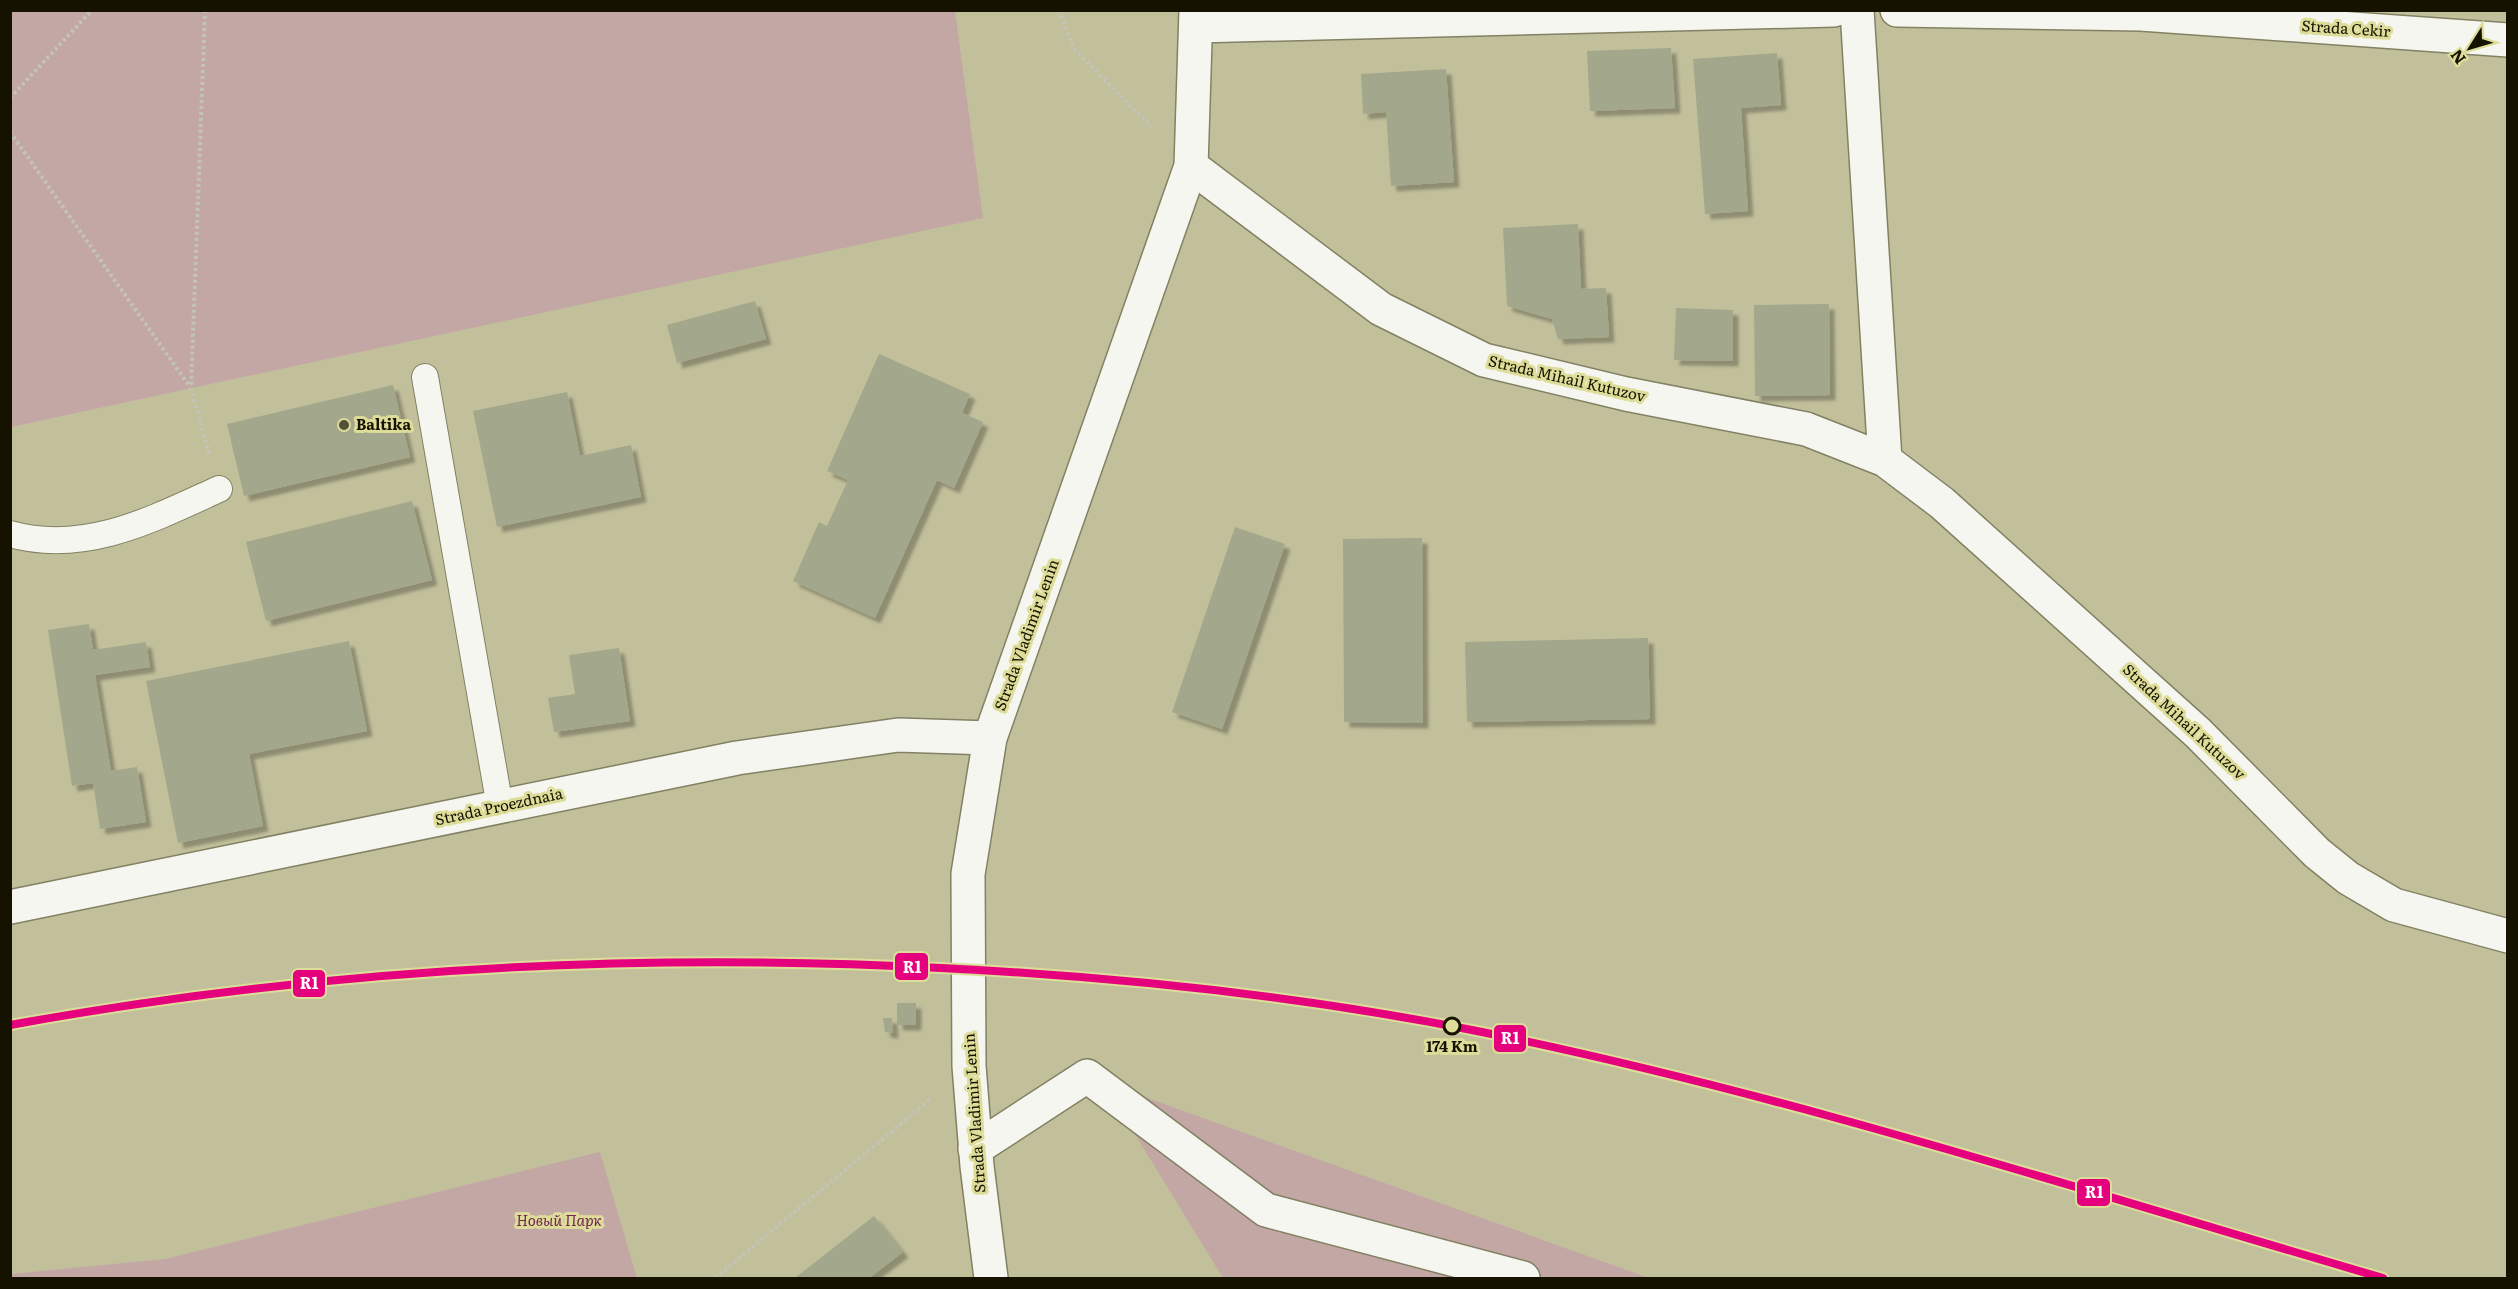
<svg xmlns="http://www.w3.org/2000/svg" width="2518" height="1289" font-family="Literata,serif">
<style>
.green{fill:#c3a7a4}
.building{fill:#a3a78b;filter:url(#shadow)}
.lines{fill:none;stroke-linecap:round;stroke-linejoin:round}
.service-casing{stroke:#828163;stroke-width:28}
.minor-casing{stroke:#828163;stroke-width:36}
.primary-casing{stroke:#828163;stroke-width:36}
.path{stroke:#c4c3b8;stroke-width:4;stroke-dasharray:3 3;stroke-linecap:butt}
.service{stroke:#f6f6f0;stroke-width:26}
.minor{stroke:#f6f6f0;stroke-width:33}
.primary{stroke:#f6f6f0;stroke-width:33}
.rail-1-casing{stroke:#dedc99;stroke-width:12}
.rail-1{stroke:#e5007d;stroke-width:8}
.poi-dot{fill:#525036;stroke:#dedc99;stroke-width:2}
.stop-dot{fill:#dedc99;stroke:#151300;stroke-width:3}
.labels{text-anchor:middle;stroke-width:6;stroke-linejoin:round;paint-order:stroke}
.street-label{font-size:15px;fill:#151300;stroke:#dedc99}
.poi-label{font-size:15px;font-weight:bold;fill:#151300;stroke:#dedc99;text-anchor:start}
.stop-label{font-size:15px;font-weight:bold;fill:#151300;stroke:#dedc99}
.park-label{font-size:15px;font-style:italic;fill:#712453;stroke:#dedc99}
.line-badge{stroke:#dedc99;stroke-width:2}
.badge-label{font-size:16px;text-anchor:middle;font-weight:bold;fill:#fff}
</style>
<defs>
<filter id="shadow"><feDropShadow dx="5.5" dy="5.5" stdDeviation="1.5" flood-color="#0004"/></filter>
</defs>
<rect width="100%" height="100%" fill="#c2c09b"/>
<!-- green -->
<path class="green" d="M10,11H955L983,218L11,427Z
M1103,1082L1649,1278H1223Z
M600,1152L637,1278H11V1274L165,1259Z"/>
<!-- building -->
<path class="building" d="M1671,48L1675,108L1590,111L1587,51Z
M1777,53L1781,105L1741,108L1748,211L1705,214L1693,59Z
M1446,69L1454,182L1391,186L1386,112L1363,114L1361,74Z
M1578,224L1581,289L1606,288L1609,337L1558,339L1552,319L1507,306L1503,228Z
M755,301L766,339L677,363L667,325Z
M1829,304L1830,395L1755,396L1754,305Z
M1676,308L1733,310V361L1674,360Z
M879,354L970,394L962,413L983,422L954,488L937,480L875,618L793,581L819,522L827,526L848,480L827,471Z
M393,385L410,457L244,496L227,424Z
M567,392L580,456L631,445L641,497L497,527L473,411Z
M412,501L432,580L266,621L246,542Z
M1235,527L1285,544L1222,729L1172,712Z
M1422,538L1423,723L1344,722L1343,539Z
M89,624L93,650L146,642L150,667L95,675L111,771L137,767L146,822L100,829L93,783L72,786L48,630Z
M1648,638L1650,719L1467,722L1465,642Z
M349,641L367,731L249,754L263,826L178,843L146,681Z
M619,648L630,721L554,732L548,698L575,694L569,655Z
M897,1003H916V1025H897Z
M883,1018H892L893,1033L885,1032Z
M874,1216L903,1252L869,1278H795Z"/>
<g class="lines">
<!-- service casing -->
<g class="service-casing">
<path id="service" d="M425,377L500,807
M10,534C85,555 153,519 219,489"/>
</g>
<!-- minor casing -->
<g class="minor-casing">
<path id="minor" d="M1857,10L1885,460
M1897,10L2141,14L2508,40
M1196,26L1834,10
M1191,166L1381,309L1484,360L1626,394L1806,429L1885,460L1942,503L2198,733L2317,853L2348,878L2394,905L2508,936
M975,1149L1087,1076L1266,1210L1523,1278"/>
</g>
<!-- primary casing -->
<g class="primary-casing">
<path id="primary" d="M10,907L737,758L898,735L990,738
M991,1278L977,1166L969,1066L968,874L990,738L1191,166L1196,10"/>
</g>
<!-- path -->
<path class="path" d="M205,10L191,388L210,457
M1059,10L1074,49L1152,127
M10,98L92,10
M10,132L190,387
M715,1278L932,1098"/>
<!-- service -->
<use href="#service" class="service"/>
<!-- minor -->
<use href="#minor" class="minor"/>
<!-- primary -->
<use href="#primary" class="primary"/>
<!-- rail-1 casing -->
<g class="rail-1-casing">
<path id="rail-1" d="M10,1025C317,969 629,952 941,968C1122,977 1304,996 1482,1032C1787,1094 2084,1191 2383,1278"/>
</g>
<!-- rail-1 -->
<use href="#rail-1" class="rail-1"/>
</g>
<!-- markers -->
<circle class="poi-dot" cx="344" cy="425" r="6"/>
<circle class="stop-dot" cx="1452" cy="1026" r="8"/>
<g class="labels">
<!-- street labels -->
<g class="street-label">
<text transform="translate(2346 29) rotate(4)" y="5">Strada Cekir</text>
<text transform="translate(1567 379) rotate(13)" y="5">Strada Mihail Kutuzov</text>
<text transform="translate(1027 635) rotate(-70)" y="5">Strada Vladimir Lenin</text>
<text transform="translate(2184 722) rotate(43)" y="5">Strada Mihail Kutuzov</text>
<text transform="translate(499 807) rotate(-12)" y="5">Strada Proezdnaia</text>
<text transform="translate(975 1113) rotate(-94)" y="5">Strada Vladimir Lenin</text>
</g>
<!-- poi labels -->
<g class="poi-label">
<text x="356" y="430">Baltika</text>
</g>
<!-- stop labels -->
<g class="stop-label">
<text x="1452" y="1052">174 Km</text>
</g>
<!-- park labels -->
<g class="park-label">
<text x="559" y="1226">Новый Парк</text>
</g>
</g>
<g class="line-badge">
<rect x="894" y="952" width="35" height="29" rx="6" fill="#e5007d"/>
<rect x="292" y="969" width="34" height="29" rx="6" fill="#e5007d"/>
<rect x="1493" y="1024" width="34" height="29" rx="6" fill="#e5007d"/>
<rect x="2076" y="1178" width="35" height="29" rx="6" fill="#e5007d"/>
</g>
<g class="badge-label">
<text x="912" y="973">R1</text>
<text x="309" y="989">R1</text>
<text x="1510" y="1044">R1</text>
<text x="2094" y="1198">R1</text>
</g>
<!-- border -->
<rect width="2518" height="1289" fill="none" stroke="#151300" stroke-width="24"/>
<!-- north arrow -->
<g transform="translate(2470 48) rotate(233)" stroke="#dedc99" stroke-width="4.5" paint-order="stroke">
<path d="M0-4.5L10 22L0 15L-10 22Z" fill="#151300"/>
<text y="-9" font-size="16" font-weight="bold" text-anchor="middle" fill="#151300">N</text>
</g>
</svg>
